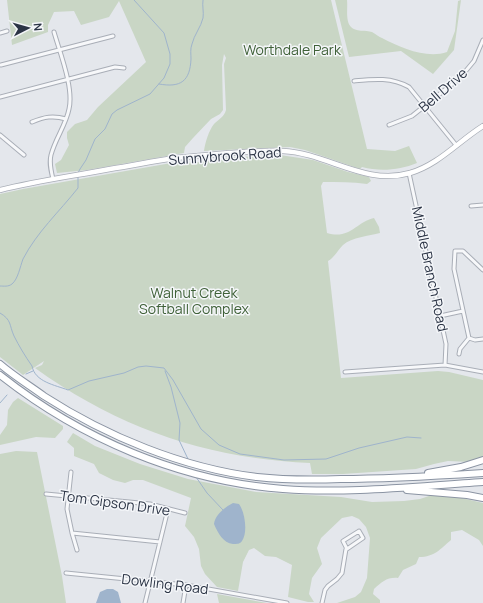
<svg xmlns="http://www.w3.org/2000/svg" width="483" height="603" font-family="Manrope,sans-serif">
<style>
.green{fill:#c9d6c5}
.water{fill:#9fb4cc}
.lines{fill:none;stroke-linecap:round;stroke-linejoin:round}
.stream{stroke:#9fb4cc;stroke-width:1}
.minor-casing{stroke:#a9aeb7;stroke-width:5}
.secondary-casing{stroke:#a9aeb7;stroke-width:6}
.motorway-casing{stroke:#8b94a3;stroke-width:8}
.minor{stroke:#f7f8fa;stroke-width:3}
.secondary{stroke:#fff;stroke-width:4.5}
.motorway{stroke:#fff;stroke-width:6}
.labels{text-anchor:middle;stroke-width:3;stroke-linejoin:round;paint-order:stroke}
.park-label{font-size:14px;fill:#3f6138;stroke:#f4f6f9}
.street-label{font-size:14px;fill:#2b3445;stroke:#f4f6f9}
</style>
<rect width="100%" height="100%" fill="#e4e7ec"/>
<!-- green -->
<path class="green" d="M7,0H331L367,149L395,151L409,146L417,163C400,170 380,172 362,167L360,169L305,150L290,147L204,151C205,143 209,130 214,124C219,119 224,117 226,110L224,64L226,58L224,54L222,65L223,110L220,114L211,119L193,138L185,147L184,153L87,170L57,173L55,164L61,160L69,145L67,138V132L75,124L87,120L98,107L146,62L119,1L109,17L81,25L74,11L54,12L48,25V32L12,45Z
M335,0H347C348,8 345,20 351,27C355,32 366,30 372,32C376,34 379,37 382,38C401,48 427,59 447,52L455,31L458,1L461,0L454,50L433,74L401,51L349,57Z
M280,155L313,160L348,172L369,177L371,181L367,184C352,182 338,182 323,182L321,186L327,233C350,240 356,222 374,218L379,227L380,233C369,236 352,237 343,245C338,250 334,258 328,261L341,378L438,371L449,372L483,380V457L470,462L448,461L434,464L416,469L343,474H312L310,463C206,458 120,429 35,368L42,365L44,361L23,375L0,357V194L23,189L177,162L175,164L223,160L224,158Z
M18,398L63,426V429L55,438L36,437L0,445V435L7,425L8,410L13,402Z
M73,433L95,446L140,464L188,479L256,492L341,497L372,502L404,501L420,499L432,495L453,496L483,503V546L479,540L462,530L451,532V540C440,549 435,557 419,557L416,564L403,570L398,578C387,577 382,582 374,589L373,594L380,600V603H337L355,597L361,592L367,578L370,538L366,527L359,519L352,516L342,518L321,538L317,548L322,564L312,578L309,594L314,602H308L288,597L292,565L276,557L265,556L254,548L249,550L243,562L238,591L217,587L205,574L201,566L199,549L194,537L185,526L191,498L143,480H133L125,483L113,480L99,473L94,464L74,456V448L67,442Z
M16,451L37,452L62,576L66,603H0V454Z
M217,594L267,603H219Z"/>
<!-- water -->
<path class="water" d="M233,503L239,504C245,512 248,533 242,541C240,544 237,544 233,544C223,543 218,533 214,524C215,515 225,507 233,503Z
M107,589H113L118,592L121,603H96L100,592Z"/>
<g class="lines">
<!-- stream -->
<path class="stream" d="M159,84C181,88 190,81 191,59C191,54 190,49 192,44C194,35 201,27 203,18C204,12 202,6 203,0
M78,173L80,169L86,160L95,139L105,129L112,114L117,110L150,94L164,78L170,64V54L164,33L134,0
M0,286C4,286 8,287 12,284C18,279 20,267 23,259C37,232 59,212 78,188V176
M0,313C12,320 9,325 14,336C19,346 25,356 32,366C35,382 55,385 68,390L89,381L124,373L138,367L146,366L164,368L173,380L201,429L219,445L240,454L284,460L326,459L359,448L407,437L421,438
M165,371L171,387L180,423L179,440L188,459
M26,374L33,371
M0,403L7,395
M196,477L207,493L223,510"/>
<!-- minor casing -->
<g class="minor-casing">
<path id="minor" d="M0,33L7,31
M1,65L113,36
M354,81C374,79 391,77 409,87L456,145
M0,97L115,67L124,68
M32,122C44,117 53,115 66,119
M389,125L412,116L456,81L464,73L474,61L483,40
M0,135L24,155
M409,173L446,344L445,365
M53,179C51,171 49,163 51,155C55,139 66,125 69,109C74,88 60,53 54,32
M471,206L483,205
M483,270L463,251H455L454,269L469,338L475,340L483,339
M440,316L463,311
M459,354L460,349L469,338
M345,372L445,365L483,372
M71,472L67,509L72,533L77,550
M46,494L150,504L185,513
M72,533L160,542
M66,573L186,585L287,603
M145,603L168,509
M183,603L186,585
M322,603L325,590L328,586L337,579L342,573L346,549H347L363,538L359,531L343,541L347,549"/>
</g>
<!-- secondary casing -->
<g class="secondary-casing">
<path id="secondary" d="M0,190C36,181 73,176 110,169C131,166 153,161 175,158C193,156 211,155 229,153C247,152 266,150 283,151C327,153 365,186 410,173C438,165 459,141 483,126"/>
</g>
<!-- motorway casing -->
<g class="motorway-casing">
<path id="motorway" d="M0,364C14,376 29,385 44,396C106,436 183,468 257,477C285,480 313,480 341,479C388,479 436,476 483,473
M0,375C81,439 180,481 283,489C349,494 417,486 483,482
M428,473L461,467L483,460
M407,490L467,495L483,498"/>
</g>
<!-- minor -->
<use href="#minor" class="minor"/>
<!-- secondary -->
<use href="#secondary" class="secondary"/>
<!-- motorway -->
<use href="#motorway" class="motorway"/>
</g>
<g class="labels">
<!-- park labels -->
<g class="park-label">
<text x="292" y="55">Worthdale Park</text>
<text x="194" y="298">Walnut Creek<tspan x="194" dy="16">Softball Complex</tspan></text>
</g>
<!-- street labels -->
<g class="street-label">
<text transform="translate(443 90) rotate(-41)" y="5">Bell Drive</text>
<text transform="translate(225 156) rotate(-4)" y="5">Sunnybrook Road</text>
<text transform="translate(430 269) rotate(78)" y="5">Middle Branch Road</text>
<text transform="translate(115 503) rotate(8)" y="5">Tom Gipson Drive</text>
<text transform="translate(165 584) rotate(7)" y="5">Dowling Road</text>
</g>
</g>
<!-- north arrow -->
<g transform="translate(28 28) rotate(84)" stroke="#f4f6f9" stroke-width="3" paint-order="stroke">
<path d="M0-3L7 15L0 10L-7 15Z" fill="#2b3445"/>
<text y="-6" font-size="11" font-weight="bold" text-anchor="middle" fill="#2b3445">N</text>
</g>
</svg>
